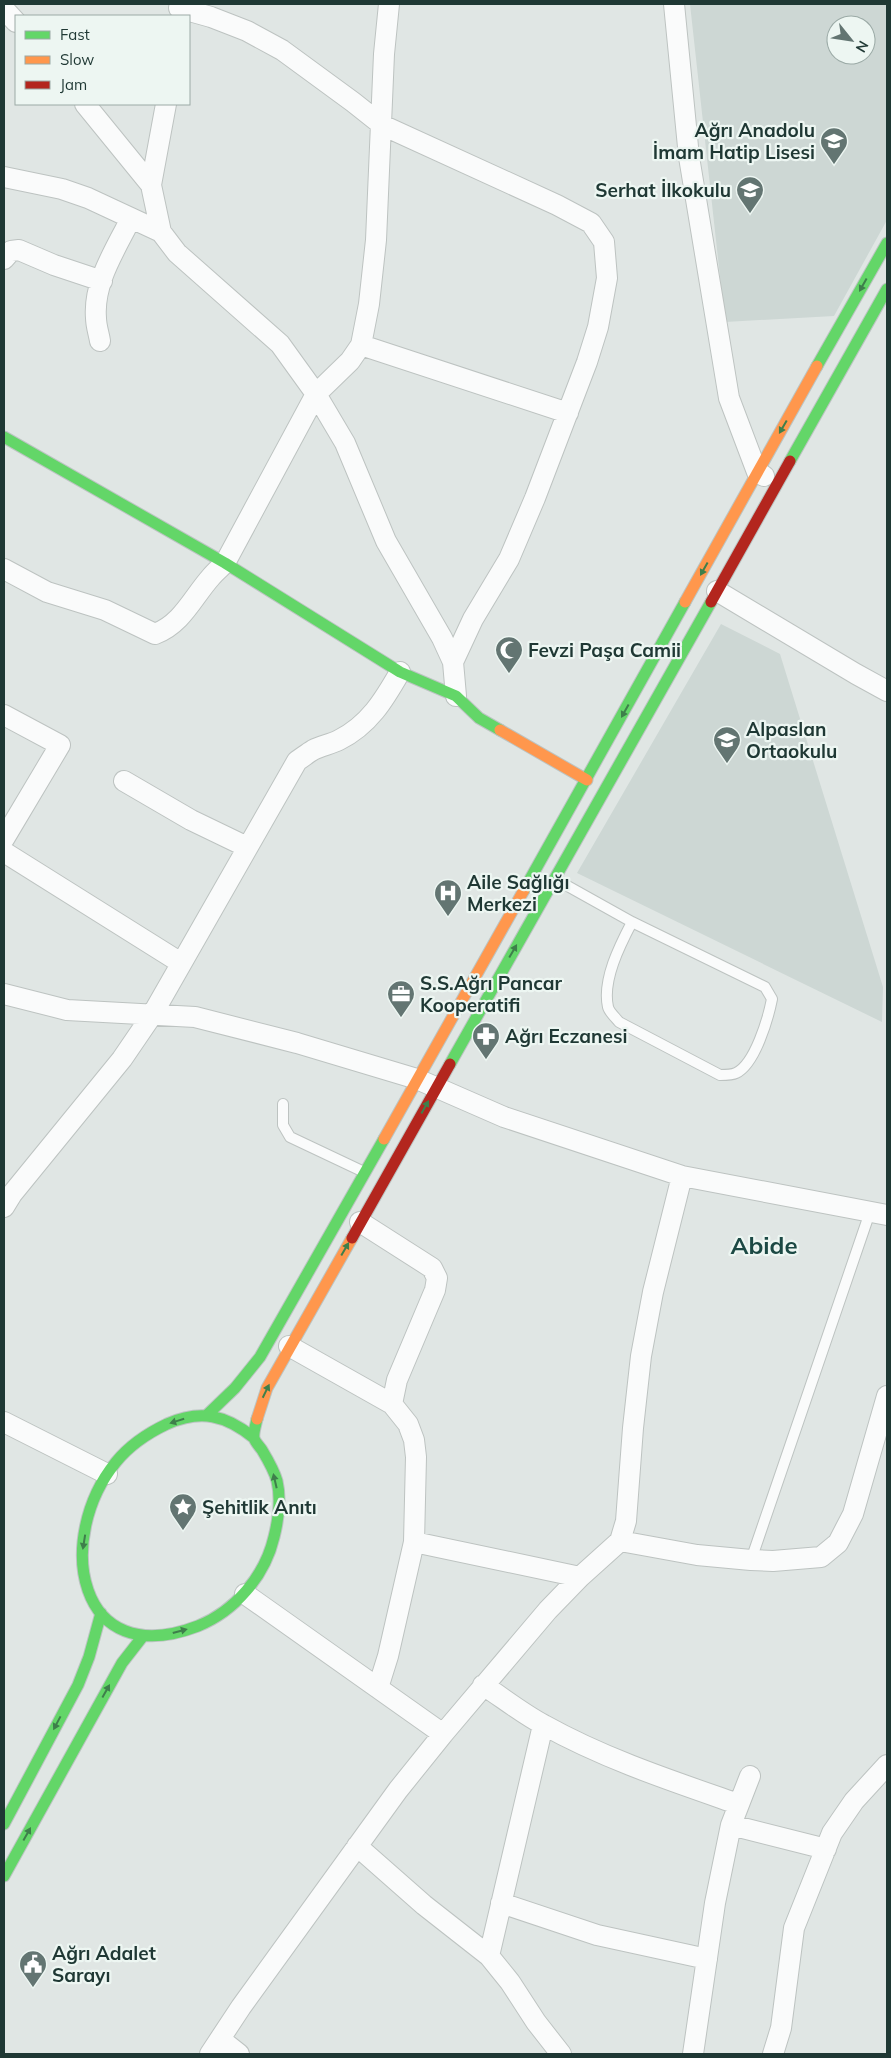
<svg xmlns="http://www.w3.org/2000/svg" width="891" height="2058" font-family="Mulish,sans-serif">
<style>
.built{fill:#cdd7d4;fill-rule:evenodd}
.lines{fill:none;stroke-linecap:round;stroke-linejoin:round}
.lane-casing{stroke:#bdc3c1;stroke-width:12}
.street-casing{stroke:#bdc3c1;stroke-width:22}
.fast-casing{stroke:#bcc4c2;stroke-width:13}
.slow-casing{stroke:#bcc4c2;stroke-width:13}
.jam-casing{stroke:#bcc4c2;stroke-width:13}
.lane{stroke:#fafbfb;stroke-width:10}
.street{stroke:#fafbfb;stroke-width:20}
.fast{stroke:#63d668;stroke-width:11}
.slow{stroke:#ff974d;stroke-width:11}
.jam{stroke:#b3261e;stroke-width:11}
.oneway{fill:#3e7f4b}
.labels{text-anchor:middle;stroke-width:4.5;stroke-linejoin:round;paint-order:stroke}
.poi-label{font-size:19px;font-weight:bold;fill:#1f3834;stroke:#edf6f2;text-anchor:start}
.district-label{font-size:24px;font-weight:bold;fill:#1c4944;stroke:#edf6f2}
</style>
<rect width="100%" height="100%" fill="#e0e6e4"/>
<!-- built -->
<path class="built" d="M690,4H887V220L834,316L725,322ZM836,25H866V55H836Z
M721,624L780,654L883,987L882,1022L577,873Z"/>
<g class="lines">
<!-- lane casing -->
<g class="lane-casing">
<path id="lane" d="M555,879L632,922L765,987L772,999C768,1019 755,1064 736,1073C732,1075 724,1075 720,1075L619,1022C616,1018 609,1012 608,1007C602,980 620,945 632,922
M283,1104V1125L290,1137L364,1172
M751,1560L870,1212"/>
</g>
<!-- street casing -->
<g class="street-casing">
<path id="street" d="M674,4L689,157L729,398L757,472L764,476
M179,8L211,17L247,31L282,50L353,102L382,125L557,205L591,223L604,242L607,278L598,327L587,362L535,498L509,559L473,619L453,662
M4,9L16,22
M85,104L151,185L161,232
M4,177L62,189L88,198L161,232L177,253L280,344L316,394L345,443L386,541L442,638L453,662L456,696
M151,185L166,104
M4,259L11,251L19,250L54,265L102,281
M100,341C99,334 96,326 96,318C93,282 116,249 131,218
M361,345L568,413
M4,569L47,592L105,610L155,634C182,624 193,597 211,577C215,572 220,568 225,563L316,394L350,361L361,345L369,304L376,240L384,54L389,4
M717,591L856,674L887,691
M4,715L60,745L4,839
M124,781L191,820L247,847
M4,852L181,963
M4,994L67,1010L195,1017L297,1043L417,1079L504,1117L682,1176L887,1215
M4,1207L12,1194L122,1059L152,1015L297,761C303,757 308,753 313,750C321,746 331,744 339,740C369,725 384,700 400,672
M360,1222L432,1268L437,1278L435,1290L397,1380L392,1404L408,1424L414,1440L416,1457L414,1542L388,1656L378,1688
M289,1346L392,1404
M4,1422L107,1474
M620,1541L697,1555L751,1560L773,1561L821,1557L838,1543L853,1514L887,1396
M414,1542L580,1577
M245,1594L443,1734
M483,1685C503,1698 523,1714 544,1725C605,1759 672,1781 738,1804
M731,1825L826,1849
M357,1846L424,1905L489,1956L510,1982L536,2022L561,2054
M501,1903L597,1935L707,1959
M489,1956L543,1725
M220,2039L239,2054
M210,2054L241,2007L398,1790L443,1734L548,1610L580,1577L620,1541L626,1521L633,1428L641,1356L653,1292L682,1176
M693,2054L715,1903L731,1825L750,1776
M773,2054L781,2028L794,1928L832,1833L854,1801L887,1765"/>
</g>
<!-- fast casing -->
<g class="fast-casing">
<path id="fast" d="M817,366L887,243
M4,437L225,563L400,672L456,696L479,718L500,730
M790,461L887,289
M524,890L685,602
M450,1064L711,602
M207,1415L235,1388L260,1357L384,1139
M254,1438C226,1415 201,1409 167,1424C148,1433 129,1446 116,1462C54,1538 76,1673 198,1626C235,1611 265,1576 274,1537C278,1521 281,1498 277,1481C274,1470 268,1460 262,1450C260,1447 255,1442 254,1438C253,1433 256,1424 257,1419
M4,1824L78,1685L89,1657L101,1613
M4,1876L122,1663L143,1636"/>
</g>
<!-- slow casing -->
<g class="slow-casing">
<path id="slow" d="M685,602L817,366
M500,730L587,780
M384,1139L524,890
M257,1419L267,1388L352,1238"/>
</g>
<!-- jam casing -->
<g class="jam-casing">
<path id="jam" d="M711,602L790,461
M352,1238L450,1064"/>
</g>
<!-- lane -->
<use href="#lane" class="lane"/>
<!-- street -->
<use href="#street" class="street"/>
<!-- fast -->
<use href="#fast" class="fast"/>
<!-- slow -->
<use href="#slow" class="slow"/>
<!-- jam -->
<use href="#jam" class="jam"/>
</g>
<!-- one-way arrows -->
<defs><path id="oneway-solid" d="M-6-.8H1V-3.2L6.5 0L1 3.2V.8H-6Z" transform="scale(1.25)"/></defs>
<g class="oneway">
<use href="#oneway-solid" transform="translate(863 285) rotate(119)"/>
<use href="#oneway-solid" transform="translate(783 427) rotate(120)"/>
<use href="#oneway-solid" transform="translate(704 569) rotate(119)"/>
<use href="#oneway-solid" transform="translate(625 711) rotate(119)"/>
<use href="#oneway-solid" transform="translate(513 951) rotate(-60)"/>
<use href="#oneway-solid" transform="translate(425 1107) rotate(-61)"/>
<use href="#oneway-solid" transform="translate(345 1249) rotate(-60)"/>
<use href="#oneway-solid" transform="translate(266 1391) rotate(-64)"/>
<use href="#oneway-solid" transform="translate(177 1421) rotate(163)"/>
<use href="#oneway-solid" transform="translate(275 1481) rotate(-103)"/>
<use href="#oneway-solid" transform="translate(84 1542) rotate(99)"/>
<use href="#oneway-solid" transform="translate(180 1631) rotate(-15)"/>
<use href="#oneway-solid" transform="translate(106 1691) rotate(-61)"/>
<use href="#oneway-solid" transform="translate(57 1723) rotate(118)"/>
<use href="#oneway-solid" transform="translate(27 1834) rotate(-61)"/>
</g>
<!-- icons -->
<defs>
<g id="school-pin" transform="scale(1.4375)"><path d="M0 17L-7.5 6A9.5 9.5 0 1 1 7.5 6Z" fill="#637572" stroke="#edf6f2"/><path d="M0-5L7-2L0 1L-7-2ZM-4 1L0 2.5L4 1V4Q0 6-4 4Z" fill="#fff"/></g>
<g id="mosque-pin" transform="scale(1.4375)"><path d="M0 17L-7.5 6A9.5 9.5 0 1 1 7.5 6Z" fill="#637572" stroke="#edf6f2"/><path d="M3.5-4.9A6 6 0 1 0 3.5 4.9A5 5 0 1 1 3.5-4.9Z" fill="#fff"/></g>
<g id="hospital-pin" transform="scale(1.4375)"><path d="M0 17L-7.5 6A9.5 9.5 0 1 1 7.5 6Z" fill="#637572" stroke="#edf6f2"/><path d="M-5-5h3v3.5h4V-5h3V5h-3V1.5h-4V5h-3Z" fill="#fff"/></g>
<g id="office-pin" transform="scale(1.4375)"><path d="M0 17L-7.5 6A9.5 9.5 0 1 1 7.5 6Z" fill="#637572" stroke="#edf6f2"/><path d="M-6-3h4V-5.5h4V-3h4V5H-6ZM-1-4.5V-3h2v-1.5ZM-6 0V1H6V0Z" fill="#fff"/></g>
<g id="pharmacy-pin" transform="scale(1.4375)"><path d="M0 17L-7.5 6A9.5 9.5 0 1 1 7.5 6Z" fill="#637572" stroke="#edf6f2"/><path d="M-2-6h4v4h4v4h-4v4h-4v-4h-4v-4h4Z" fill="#fff"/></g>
<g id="sight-pin" transform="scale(1.4375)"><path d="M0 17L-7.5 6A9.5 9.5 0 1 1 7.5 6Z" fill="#637572" stroke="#edf6f2"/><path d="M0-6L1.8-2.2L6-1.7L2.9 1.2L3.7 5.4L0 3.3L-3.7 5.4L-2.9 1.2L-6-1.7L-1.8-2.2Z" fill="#fff"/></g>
<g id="civic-pin" transform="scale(1.4375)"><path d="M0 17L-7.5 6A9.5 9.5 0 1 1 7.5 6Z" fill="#637572" stroke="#edf6f2"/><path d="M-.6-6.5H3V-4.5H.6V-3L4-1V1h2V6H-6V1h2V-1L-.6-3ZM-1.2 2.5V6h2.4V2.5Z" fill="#fff"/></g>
</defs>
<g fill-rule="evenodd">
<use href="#school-pin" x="834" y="141"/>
<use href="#school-pin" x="750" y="190"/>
<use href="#mosque-pin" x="509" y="650"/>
<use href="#school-pin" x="727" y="740"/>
<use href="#hospital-pin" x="448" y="893"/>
<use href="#office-pin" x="401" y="994"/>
<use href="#pharmacy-pin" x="486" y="1036"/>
<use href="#sight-pin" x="183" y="1507"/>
<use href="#civic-pin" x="33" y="1964"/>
</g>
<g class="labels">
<!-- poi labels -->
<g class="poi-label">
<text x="815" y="137" text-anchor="end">Ağrı Anadolu<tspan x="815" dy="22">İmam Hatip Lisesi</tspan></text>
<text x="731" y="197" text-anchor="end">Serhat İlkokulu</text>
<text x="528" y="657">Fevzi Paşa Camii</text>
<text x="746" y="736">Alpaslan<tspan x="746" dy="22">Ortaokulu</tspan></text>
<text x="467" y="889">Aile Sağlığı<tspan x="467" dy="22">Merkezi</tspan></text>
<text x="420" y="990">S.S.Ağrı Pancar<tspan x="420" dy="22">Kooperatifi</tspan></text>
<text x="505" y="1043">Ağrı Eczanesi</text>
<text x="202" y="1514">Şehitlik Anıtı</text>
<text x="52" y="1960">Ağrı Adalet<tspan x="52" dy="22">Sarayı</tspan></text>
</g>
<!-- district labels -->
<g class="district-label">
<text x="764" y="1254">Abide</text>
</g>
</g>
<!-- border -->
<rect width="891" height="2058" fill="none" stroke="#1f3834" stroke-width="10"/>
<!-- legend -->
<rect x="15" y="15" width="175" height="90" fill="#edf6f2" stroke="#9baaa6"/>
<rect x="25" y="31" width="25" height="8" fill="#63d668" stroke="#9baaa6"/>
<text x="60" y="40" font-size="15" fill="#1f3834">Fast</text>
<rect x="25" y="56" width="25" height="8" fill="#ff974d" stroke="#9baaa6"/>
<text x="60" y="65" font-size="15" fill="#1f3834">Slow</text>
<rect x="25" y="81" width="25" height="8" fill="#b3261e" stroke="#9baaa6"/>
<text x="60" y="90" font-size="15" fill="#1f3834">Jam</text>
<!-- north arrow -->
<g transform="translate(851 40) rotate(120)"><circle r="24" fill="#edf6f2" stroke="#9baaa6"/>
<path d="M0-4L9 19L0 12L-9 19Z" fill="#637572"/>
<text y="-8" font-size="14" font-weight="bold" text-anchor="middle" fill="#1f3834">N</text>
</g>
</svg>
